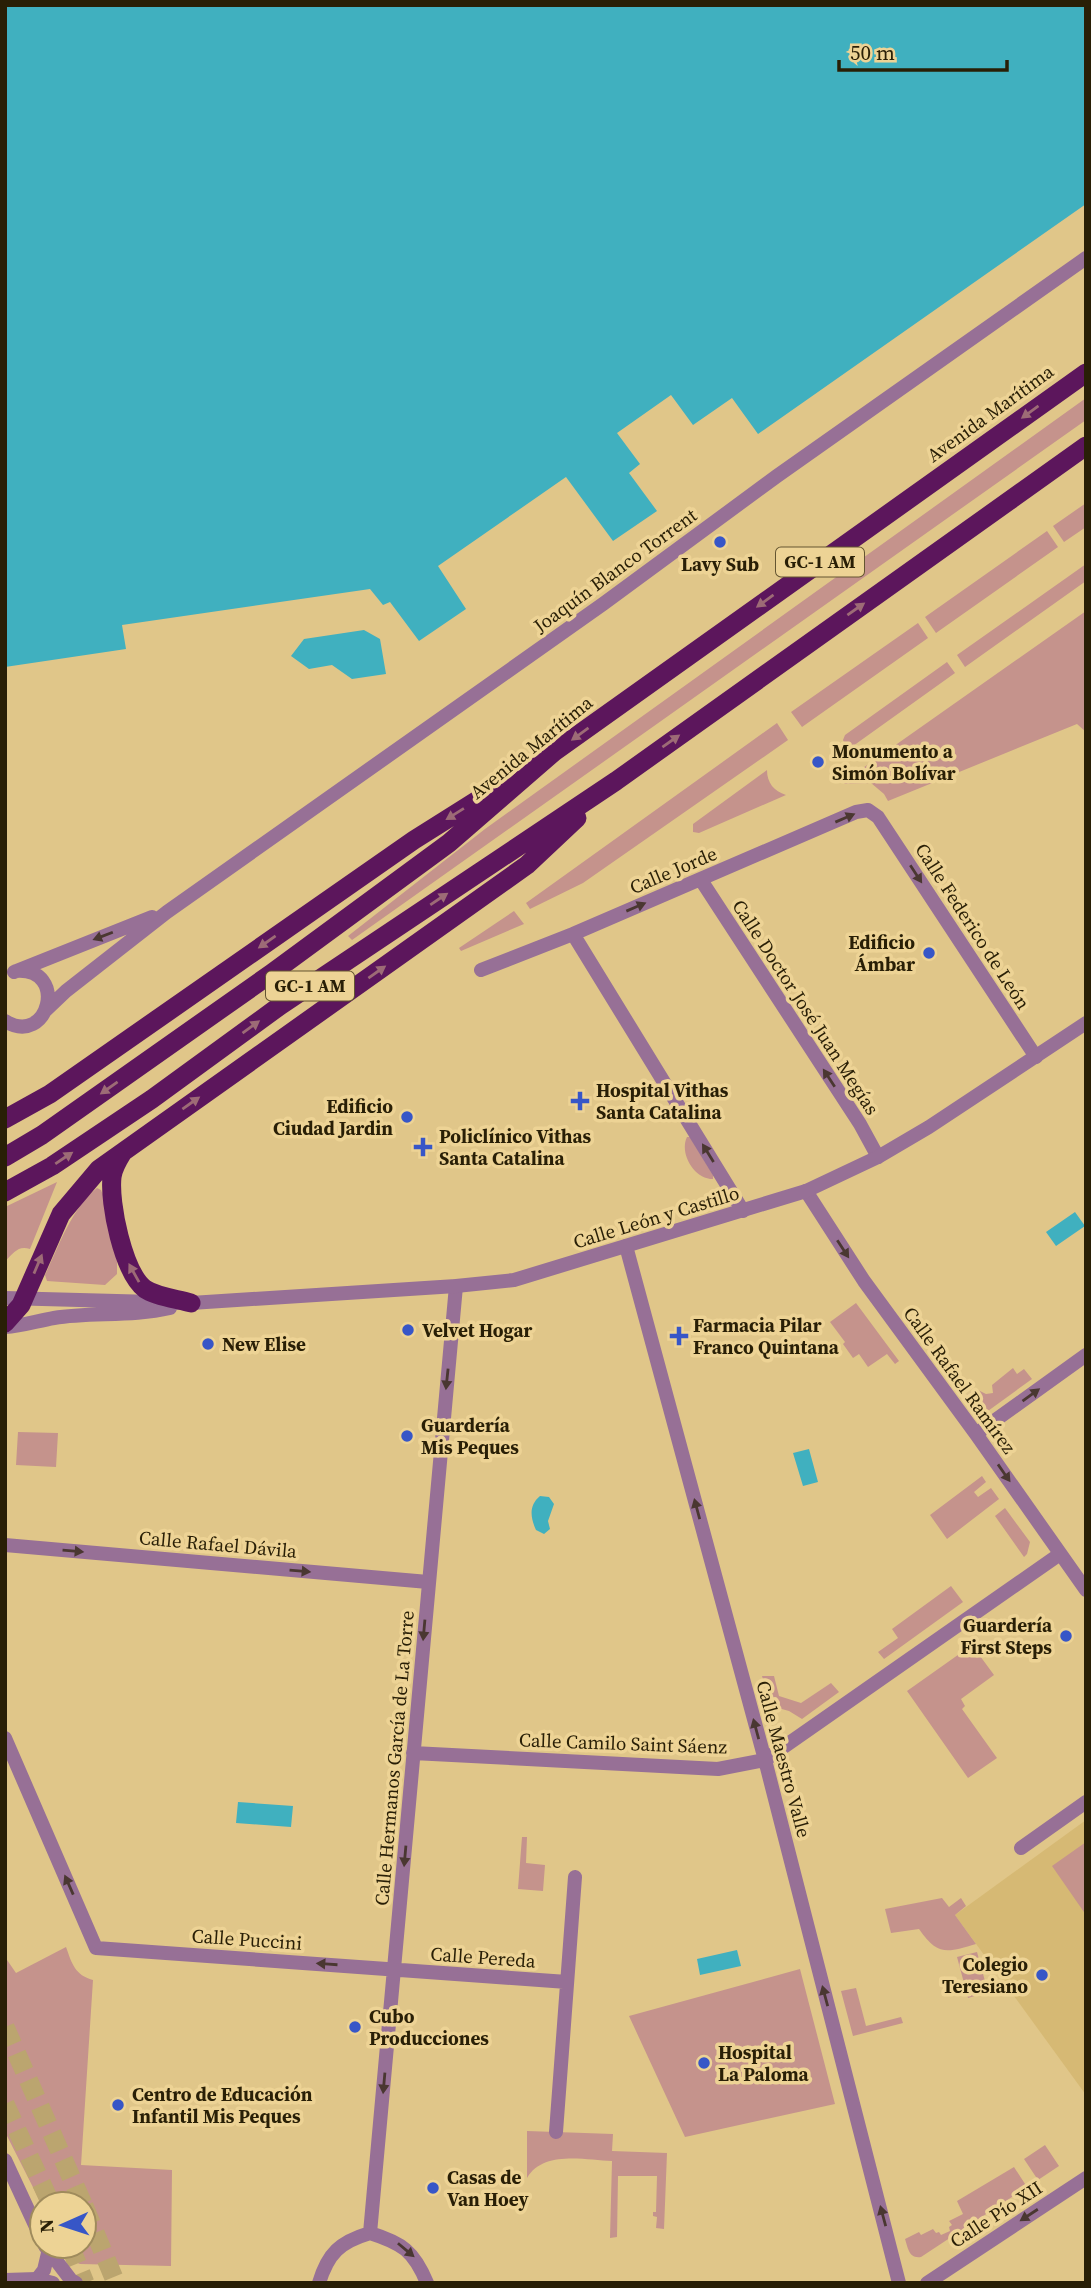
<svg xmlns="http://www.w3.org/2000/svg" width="1091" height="2288" font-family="'Source Serif 4',serif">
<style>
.built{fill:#d6b974}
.green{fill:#c5938c}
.water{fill:#40b0bf}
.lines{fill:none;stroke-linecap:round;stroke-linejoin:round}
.trunk-tunnel{stroke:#bba56f;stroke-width:19;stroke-dasharray:19 10;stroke-linecap:butt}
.minor{stroke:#977096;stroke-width:14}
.tertiary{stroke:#977096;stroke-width:14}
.trunk{stroke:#5c165c;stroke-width:19}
.oneway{fill:#9d6b76}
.oneway2{fill:#4a3731}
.poi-dot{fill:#3756c7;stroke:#edd395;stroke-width:2.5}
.labels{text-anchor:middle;stroke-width:7;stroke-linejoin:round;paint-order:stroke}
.shield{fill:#edd395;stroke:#645531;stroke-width:2}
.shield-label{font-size:18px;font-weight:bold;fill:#291f06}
.street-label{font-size:19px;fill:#291f06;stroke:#edd395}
.poi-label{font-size:19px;font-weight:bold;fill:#291f06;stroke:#edd395;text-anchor:start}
</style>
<rect width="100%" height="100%" fill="#e0c689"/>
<!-- built -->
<path class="built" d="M1086,1820V2095L955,1915Z"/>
<!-- green -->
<path class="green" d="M1086,398V420L352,940L348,936L485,829Z
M1086,503V527L1064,542L1053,526Z
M1047,531L1058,547L936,633L925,617Z
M1086,564V581L965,667L957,655Z
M1086,611V732L1077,724L888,801L884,794L871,783L845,784L843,782Z
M918,623L928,638L802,727L791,712Z
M947,662L955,673L853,746L845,745L843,740L845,735Z
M777,723L788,740L583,883L530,909L526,903Z
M767,770C767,783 774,791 786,795L699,833L693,832V824Z
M514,911L524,924L461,951L459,948Z
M687,1137H690L713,1175V1179C694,1179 679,1153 687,1137Z
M57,1182L30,1249C18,1245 14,1253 5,1261V1207Z
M97,1188L101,1190L103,1195L117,1261V1274L105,1285L47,1281L45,1275C59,1246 71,1209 97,1188Z
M856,1303L899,1361L895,1364L887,1354L868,1367L859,1354L853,1358L843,1344L845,1342L830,1322Z
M1013,1368L1017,1374L1024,1369L1032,1379L981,1416L967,1395L976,1389L986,1394L993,1393L992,1385Z
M18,1432L58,1433L56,1467L16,1465Z
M982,1476L986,1482L974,1492L978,1497L991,1488L999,1499L947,1539L930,1515Z
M1005,1508L1030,1542L1027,1554L1024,1557L995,1516Z
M951,1586L963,1602L884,1659L878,1652L898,1638L892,1629Z
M972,1645L994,1675L961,1699L965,1706L962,1709L997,1758L968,1778L907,1691Z
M762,1676H774L779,1696L801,1703L831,1683L839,1692L802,1719L789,1711L771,1706Z
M522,1837H527L526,1863L545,1865L543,1891L518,1889Z
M1086,1842V1915L1052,1866Z
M942,1898L949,1907L961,1898L966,1906L955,1915L976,1944C948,1952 938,1957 919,1929L891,1933L885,1909Z
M66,1947C72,1964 75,1975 93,1980L81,2165L172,2170L171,2266L80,2264L70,2260L62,2246H84V2204L42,2205L5,2132V1957L16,1973Z
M977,1952L988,1992L968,1998L957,1957Z
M800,1969L835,2104L685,2137L629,2016Z
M856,1988L866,2026L901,2017L903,2023L853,2036L841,1991Z
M527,2131L613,2134L612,2151L667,2153L664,2229L656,2228L657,2217L653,2216V2212H656L657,2176H618L617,2237L610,2238L612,2161C585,2160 543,2150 527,2178Z
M1045,2145L1059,2166L1038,2180L1024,2159Z
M1014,2167L1027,2187L921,2257C909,2259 908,2248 905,2239L919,2232L921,2235L933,2229L936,2233L939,2232L941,2235L950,2231L949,2227L952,2225L949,2221L963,2214L957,2201Z"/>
<!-- water -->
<path class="water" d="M5,5H1086V204L758,434L732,398L693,425L671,395L617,433L640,464L629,473L657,511L613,541L566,477L438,566L466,609L419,641L390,602L383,605L370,589L122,625L126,649L5,667Z
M364,630L380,639L386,674L352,679L332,665L309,669L291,656L304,639Z
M1075,1212L1085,1226L1056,1246L1046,1232Z
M809,1449L818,1482L803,1486L793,1453Z
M540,1496L549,1497L554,1504L548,1521L550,1529L544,1534L536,1530C530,1517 529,1505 540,1496Z
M238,1802L293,1806L291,1827L236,1823Z
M737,1950L741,1966L700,1975L697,1959Z"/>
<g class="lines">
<!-- trunk-tunnel -->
<path class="trunk-tunnel" d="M5,2027L83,2204
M5,2104L51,2204
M84,2206L116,2283
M70,2246L85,2283"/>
<!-- minor -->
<path class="minor" d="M701,880L860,1124L878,1157
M573,934L743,1211
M481,970L573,934L856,812L868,810L878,817L1036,1057
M14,972L152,917
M45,1011L66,991L167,912L603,604L777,476L1086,258
M5,1021C49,1048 69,967 16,971
M806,1191L864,1281L976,1434L1086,1590
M626,1246L765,1760L899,2283
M976,1434L1086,1355
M5,1545L428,1582
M5,1738L96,1948L567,1982
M413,1753L718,1769L765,1760L1060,1554
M1021,1848L1086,1802
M556,2132L575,1877
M5,2160L42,2240
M370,2233C402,2243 414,2251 427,2283
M45,2246L71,2280L76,2283
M37,2279L44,2270L48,2253
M319,2283C328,2253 340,2242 370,2233L456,1286"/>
<!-- tertiary -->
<path class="tertiary" d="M5,1298L191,1303L456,1286L514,1280L806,1191L878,1157L929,1127L1086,1023
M5,1327C22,1326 37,1321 54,1318C92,1312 132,1317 170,1308
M5,2280L37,2279L53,2283
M927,2283L1086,2178"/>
<!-- trunk -->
<path class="trunk" d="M5,1119L50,1094L414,840L503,784
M123,1152C118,1160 113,1168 112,1177C109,1203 123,1272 145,1289C157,1297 178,1299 191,1303
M5,1157L42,1135L272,973L449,843L554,752L1086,373
M5,1192L52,1166L152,1099L281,1005L616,781L1086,446
M5,1323L21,1305L61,1214L99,1169L527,865L577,818"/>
</g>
<!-- one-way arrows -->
<defs><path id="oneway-solid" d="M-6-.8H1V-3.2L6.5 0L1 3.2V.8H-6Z" transform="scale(1.75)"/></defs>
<g class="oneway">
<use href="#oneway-solid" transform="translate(1030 412) rotate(144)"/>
<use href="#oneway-solid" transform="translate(765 601) rotate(144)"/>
<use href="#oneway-solid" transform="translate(856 609) rotate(-35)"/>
<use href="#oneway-solid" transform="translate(580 734) rotate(144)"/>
<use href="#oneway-solid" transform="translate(671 741) rotate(-35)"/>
<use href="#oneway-solid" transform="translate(455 814) rotate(148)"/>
<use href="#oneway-solid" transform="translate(439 899) rotate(-34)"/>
<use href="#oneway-solid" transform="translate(267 942) rotate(145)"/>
<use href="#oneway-solid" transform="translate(377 972) rotate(-35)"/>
<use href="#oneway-solid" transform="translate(251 1027) rotate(-36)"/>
<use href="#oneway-solid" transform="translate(109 1088) rotate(145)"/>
<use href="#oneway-solid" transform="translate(191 1103) rotate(-35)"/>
<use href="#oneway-solid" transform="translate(64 1158) rotate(-34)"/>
<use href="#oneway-solid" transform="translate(38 1264) rotate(-67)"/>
<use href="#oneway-solid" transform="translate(134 1273) rotate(-119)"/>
</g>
<g class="oneway2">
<use href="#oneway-solid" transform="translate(845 818) rotate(-23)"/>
<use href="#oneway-solid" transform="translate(916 874) rotate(57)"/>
<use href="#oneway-solid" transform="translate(636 907) rotate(-23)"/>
<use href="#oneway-solid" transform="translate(103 936) rotate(159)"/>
<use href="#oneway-solid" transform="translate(829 1078) rotate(-123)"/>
<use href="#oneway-solid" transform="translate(708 1153) rotate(-122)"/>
<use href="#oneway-solid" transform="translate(843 1249) rotate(57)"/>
<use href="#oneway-solid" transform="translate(447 1379) rotate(96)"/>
<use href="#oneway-solid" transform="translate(1031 1395) rotate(-36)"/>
<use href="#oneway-solid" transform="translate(1004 1473) rotate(55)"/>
<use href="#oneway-solid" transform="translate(697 1509) rotate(-105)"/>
<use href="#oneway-solid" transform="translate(73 1551) rotate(5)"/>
<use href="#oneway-solid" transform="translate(300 1571) rotate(5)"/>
<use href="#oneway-solid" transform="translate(424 1630) rotate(95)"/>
<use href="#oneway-solid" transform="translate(756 1729) rotate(-105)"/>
<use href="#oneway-solid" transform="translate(405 1856) rotate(95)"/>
<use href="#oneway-solid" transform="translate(69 1885) rotate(-114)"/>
<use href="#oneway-solid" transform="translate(327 1964) rotate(-176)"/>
<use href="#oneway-solid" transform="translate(825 1996) rotate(-105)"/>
<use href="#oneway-solid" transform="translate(384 2083) rotate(95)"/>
<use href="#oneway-solid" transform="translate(1029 2215) rotate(147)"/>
<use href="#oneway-solid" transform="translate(883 2216) rotate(-105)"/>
<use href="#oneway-solid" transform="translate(406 2250) rotate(40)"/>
</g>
<!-- markers -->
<g class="poi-dot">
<circle cx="720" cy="542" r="7"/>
<circle cx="818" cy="762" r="7"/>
<circle cx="929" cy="953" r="7"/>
<path d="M576.5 1090.5h7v7h7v7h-7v7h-7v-7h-7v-7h7z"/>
<circle cx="407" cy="1117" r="7"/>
<path d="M419.5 1136.5h7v7h7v7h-7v7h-7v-7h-7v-7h7z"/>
<circle cx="408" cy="1330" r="7"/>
<path d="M675.5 1325.5h7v7h7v7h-7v7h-7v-7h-7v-7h7z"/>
<circle cx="208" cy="1344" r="7"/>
<circle cx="407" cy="1436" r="7"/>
<circle cx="1066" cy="1636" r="7"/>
<circle cx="1042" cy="1975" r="7"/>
<circle cx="355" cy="2027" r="7"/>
<circle cx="704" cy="2063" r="7"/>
<circle cx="118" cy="2105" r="7"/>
<circle cx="433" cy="2188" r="7"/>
</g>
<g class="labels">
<!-- shield labels -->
<g class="shield">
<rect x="776" y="547.5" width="88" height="29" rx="5"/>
<rect x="266" y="971.5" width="88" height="29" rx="5"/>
</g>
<g class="shield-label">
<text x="820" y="568">GC-1 AM</text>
<text x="310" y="992">GC-1 AM</text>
</g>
<!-- street labels -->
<g class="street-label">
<text transform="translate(990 413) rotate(-36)" y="7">Avenida Marítima</text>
<text transform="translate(615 570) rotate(-36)" y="7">Joaquín Blanco Torrent</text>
<text transform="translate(531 747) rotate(-39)" y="7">Avenida Marítima</text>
<text transform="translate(673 870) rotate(-23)" y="7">Calle Jorde</text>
<text transform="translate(973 926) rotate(57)" y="7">Calle Federico de León</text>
<text transform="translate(806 1007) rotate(57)" y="7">Calle Doctor José Juan Megías</text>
<text transform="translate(656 1217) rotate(-17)" y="7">Calle León y Castillo</text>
<text transform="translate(960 1380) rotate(54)" y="7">Calle Rafael Ramírez</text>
<text transform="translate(218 1544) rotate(5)" y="7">Calle Rafael Dávila</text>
<text transform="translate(623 1743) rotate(2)" y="7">Calle Camilo Saint Sáenz</text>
<text transform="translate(394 1758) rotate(-85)" y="7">Calle Hermanos García de La Torre</text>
<text transform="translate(784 1759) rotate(75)" y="7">Calle Maestro Valle</text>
<text transform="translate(247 1939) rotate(4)" y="7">Calle Puccini</text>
<text transform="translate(483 1957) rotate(4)" y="7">Calle Pereda</text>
<text transform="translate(996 2214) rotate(-33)" y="7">Calle Pío XII</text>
</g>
<!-- poi labels -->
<g class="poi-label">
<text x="720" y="571" text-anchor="middle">Lavy Sub</text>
<text x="832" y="758">Monumento a<tspan x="832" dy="22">Simón Bolívar</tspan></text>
<text x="915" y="949" text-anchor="end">Edificio<tspan x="915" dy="22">Ámbar</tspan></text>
<text x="596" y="1097">Hospital Vithas<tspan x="596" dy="22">Santa Catalina</tspan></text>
<text x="393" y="1113" text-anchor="end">Edificio<tspan x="393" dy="22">Ciudad Jardin</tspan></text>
<text x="439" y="1143">Policlínico Vithas<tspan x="439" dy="22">Santa Catalina</tspan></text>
<text x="693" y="1332">Farmacia Pilar<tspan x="693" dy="22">Franco Quintana</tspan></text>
<text x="422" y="1337">Velvet Hogar</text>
<text x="222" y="1351">New Elise</text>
<text x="421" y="1432">Guardería<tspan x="421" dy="22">Mis Peques</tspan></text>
<text x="1052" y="1632" text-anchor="end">Guardería<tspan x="1052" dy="22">First Steps</tspan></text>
<text x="1028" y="1971" text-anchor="end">Colegio<tspan x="1028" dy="22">Teresiano</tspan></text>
<text x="369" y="2023">Cubo<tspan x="369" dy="22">Producciones</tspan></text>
<text x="718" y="2059">Hospital<tspan x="718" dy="22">La Paloma</tspan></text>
<text x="132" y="2101">Centro de Educación<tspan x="132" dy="22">Infantil Mis Peques</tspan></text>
<text x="447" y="2184">Casas de<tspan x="447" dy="22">Van Hoey</tspan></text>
</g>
</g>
<!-- border -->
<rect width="1091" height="2288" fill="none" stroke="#291f06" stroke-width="14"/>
<!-- north arrow -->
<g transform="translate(63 2225) rotate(267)"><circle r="33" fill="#edd395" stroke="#9f8b5c" stroke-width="2"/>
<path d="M0-5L12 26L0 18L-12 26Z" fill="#3756c7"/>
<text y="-10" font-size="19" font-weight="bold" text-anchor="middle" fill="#291f06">N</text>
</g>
<!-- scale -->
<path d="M839 60v10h168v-10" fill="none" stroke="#291f06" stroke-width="3.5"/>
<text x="850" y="60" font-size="21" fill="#291f06" stroke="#edd395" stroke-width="5" paint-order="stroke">50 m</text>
</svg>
